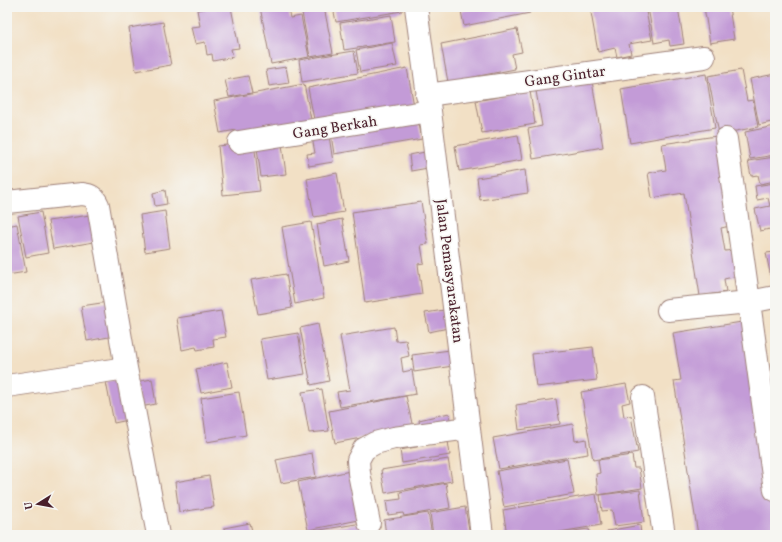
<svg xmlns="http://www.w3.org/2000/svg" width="782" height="542" font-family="Vollkorn,serif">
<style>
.building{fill:#c39bd7}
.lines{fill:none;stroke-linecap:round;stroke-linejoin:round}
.minor-casing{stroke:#9e8078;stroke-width:24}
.minor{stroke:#fff;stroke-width:22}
.labels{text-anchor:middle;stroke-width:3;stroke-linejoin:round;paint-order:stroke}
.street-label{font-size:15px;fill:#4a1f2b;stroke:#f6f6f2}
</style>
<rect width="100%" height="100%" fill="#f6f6f2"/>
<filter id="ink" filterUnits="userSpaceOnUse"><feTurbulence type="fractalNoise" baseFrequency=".025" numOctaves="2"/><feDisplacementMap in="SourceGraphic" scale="8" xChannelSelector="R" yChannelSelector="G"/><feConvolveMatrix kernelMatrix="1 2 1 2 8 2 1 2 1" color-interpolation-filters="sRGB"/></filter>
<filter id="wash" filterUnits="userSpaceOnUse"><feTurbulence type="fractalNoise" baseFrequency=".012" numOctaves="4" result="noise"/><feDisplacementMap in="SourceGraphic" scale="16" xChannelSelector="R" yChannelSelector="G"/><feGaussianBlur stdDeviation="0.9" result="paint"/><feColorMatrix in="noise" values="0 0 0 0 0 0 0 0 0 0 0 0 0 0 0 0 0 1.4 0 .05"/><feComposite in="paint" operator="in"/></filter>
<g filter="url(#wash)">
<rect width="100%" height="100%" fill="#f2e0c5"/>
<g id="blocks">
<!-- building -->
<path class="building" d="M213,7H231L239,48L231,49L233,57L213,61L212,54L207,55L205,42L195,44L191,27L200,26L197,10Z
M260,7H288L290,18L301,16L309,57L271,64Z
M301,7H324L333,53L310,57Z
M333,7H402V11L336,22Z
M481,7H529L530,13L464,26L461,11Z
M590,7H645L652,40L629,44L631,54L617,57L615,48L598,52Z
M648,7H678L684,44L670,46L669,40L654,43Z
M704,7H729L734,39L710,43Z
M391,15L395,42L344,50L340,23Z
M163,22L171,65L136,71L129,28Z
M517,29L522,52L512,54L515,69L448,82L441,44Z
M392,43L397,66L360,72L356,50Z
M354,51L358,73L302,82L299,60Z
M286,67L289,83L269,86L266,70Z
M407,68L414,106L315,125L308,88Z
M741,70L747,101L753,100L758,127L719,134L708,76Z
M706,74L715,128L630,143L621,89Z
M775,74V121L759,125L750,79Z
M248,76L252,93L229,97L225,80Z
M592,81L603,147L533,159L528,129L542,126L536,91Z
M304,84L311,119L276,126L237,136L236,130L220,133L214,101Z
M530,91L535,124L482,133L476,101Z
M417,114L422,139L334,154L330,128Z
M775,126V155L750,159L745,132Z
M328,129L333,162L309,166L307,154L315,153L311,132Z
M518,135L522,160L459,171L455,146Z
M723,135L730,226L721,228L725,251L734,250L738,276L724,279L726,292L700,296L684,193L652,198L648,173L666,170L662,144Z
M281,137L286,174L261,177L256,141Z
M254,142L260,191L223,195L218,146Z
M425,152L428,168L411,171L409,155Z
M775,157V181L760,184L758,175L751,176L748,161Z
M525,170L528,193L480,200L477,178Z
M337,173L344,212L314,217L307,179Z
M775,183V228L760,231L755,209L770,206L768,198L757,200L755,186Z
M165,190L167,204L155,206L153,193Z
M421,202L428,244L421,245L424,263L418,264L422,294L365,303L352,212Z
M165,211L170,248L145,252L140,215Z
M41,212L48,253L26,257L18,216Z
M90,215L94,242L53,249L48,221Z
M342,219L349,261L324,266L317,224Z
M311,222L324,298L295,304L282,227Z
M17,224L26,272L7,275V226Z
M775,252V278H771L766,253Z
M286,274L292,308L258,314L251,280Z
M108,302L114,336L87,341L81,306Z
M444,310L448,328L429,332L425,313Z
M221,311L226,337L213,339L214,347L197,350L196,347L182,350L177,318Z
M748,321L757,390L775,503V535H698L674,381L681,380L673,333Z
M318,324L329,381L311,385L300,328Z
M394,327L396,341L406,340L409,356L401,358L403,372L412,370L416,394L340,407L337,392L350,390L340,336Z
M298,333L305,374L267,380L260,339Z
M593,347L597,380L536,387L532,354Z
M450,350L453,366L414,372L412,355Z
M227,362L232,387L201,393L196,369Z
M126,379L133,419L114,423L106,382Z
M152,379L156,404L140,407L135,382Z
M626,384L630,402L622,404L624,417L631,416L638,452L593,460L581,392Z
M322,389L329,431L309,433L302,392Z
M239,392L246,435L207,442L201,398Z
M406,396L413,428L335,443L329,411Z
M556,399L560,424L519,430L516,405Z
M449,413L451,424L421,431L419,420Z
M573,424L575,441L586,439L588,454L499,469L493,438Z
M448,441L450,455L402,463L400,450Z
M312,453L316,477L281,483L276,460Z
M632,455L634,468H639L642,488L598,495L596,474L600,473L598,460Z
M448,459L452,481L385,493L381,470Z
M567,459L574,494L504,507L497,471Z
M350,471L359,520L308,530L298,482Z
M209,476L214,507L179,512L175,482Z
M446,483L450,508L404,516L403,513L388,515L386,501L401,499L400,492Z
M640,490L644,522L615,526L612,510L602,511L600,495Z
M596,494L601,525L542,535H507L503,510Z
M465,507L470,535H433L430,513Z
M428,513L432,535H386L384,520Z
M250,523L253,535H225L224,528Z
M362,523L364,535H308V532Z
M640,525L641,535H608L607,531Z
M589,529L590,535H552L551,534Z"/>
</g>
</g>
<g filter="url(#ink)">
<use href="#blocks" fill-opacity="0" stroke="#9e8078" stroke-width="1"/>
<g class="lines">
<!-- minor casing -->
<g class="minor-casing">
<path id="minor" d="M416,7L430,111L482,535
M427,95L704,57
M239,142L430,111
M7,202L82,194C90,195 94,196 98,205L126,368L158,535
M775,297L749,302L775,490
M668,310L749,302L726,139
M7,386L126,368
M643,397L664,535
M369,523L359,473L358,460L364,449L375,443L394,438L469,428"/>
</g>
<!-- minor -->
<use href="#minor" class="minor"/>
</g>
</g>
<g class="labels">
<!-- street labels -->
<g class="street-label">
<text transform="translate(565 76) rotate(-8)" y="5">Gang Gintar</text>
<text transform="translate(335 127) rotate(-9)" y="5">Gang Berkah</text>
<text transform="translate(450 271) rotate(83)" y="5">Jalan Pemasyarakatan</text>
</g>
</g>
<!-- margin -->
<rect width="782" height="542" fill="none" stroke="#f6f6f2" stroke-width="24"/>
<!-- north arrow -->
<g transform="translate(38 504) rotate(259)" stroke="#f6f6f2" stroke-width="3" paint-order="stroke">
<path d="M0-3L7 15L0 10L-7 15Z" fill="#4a1f2b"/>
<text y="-6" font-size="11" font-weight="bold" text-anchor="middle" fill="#4a1f2b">U</text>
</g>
</svg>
